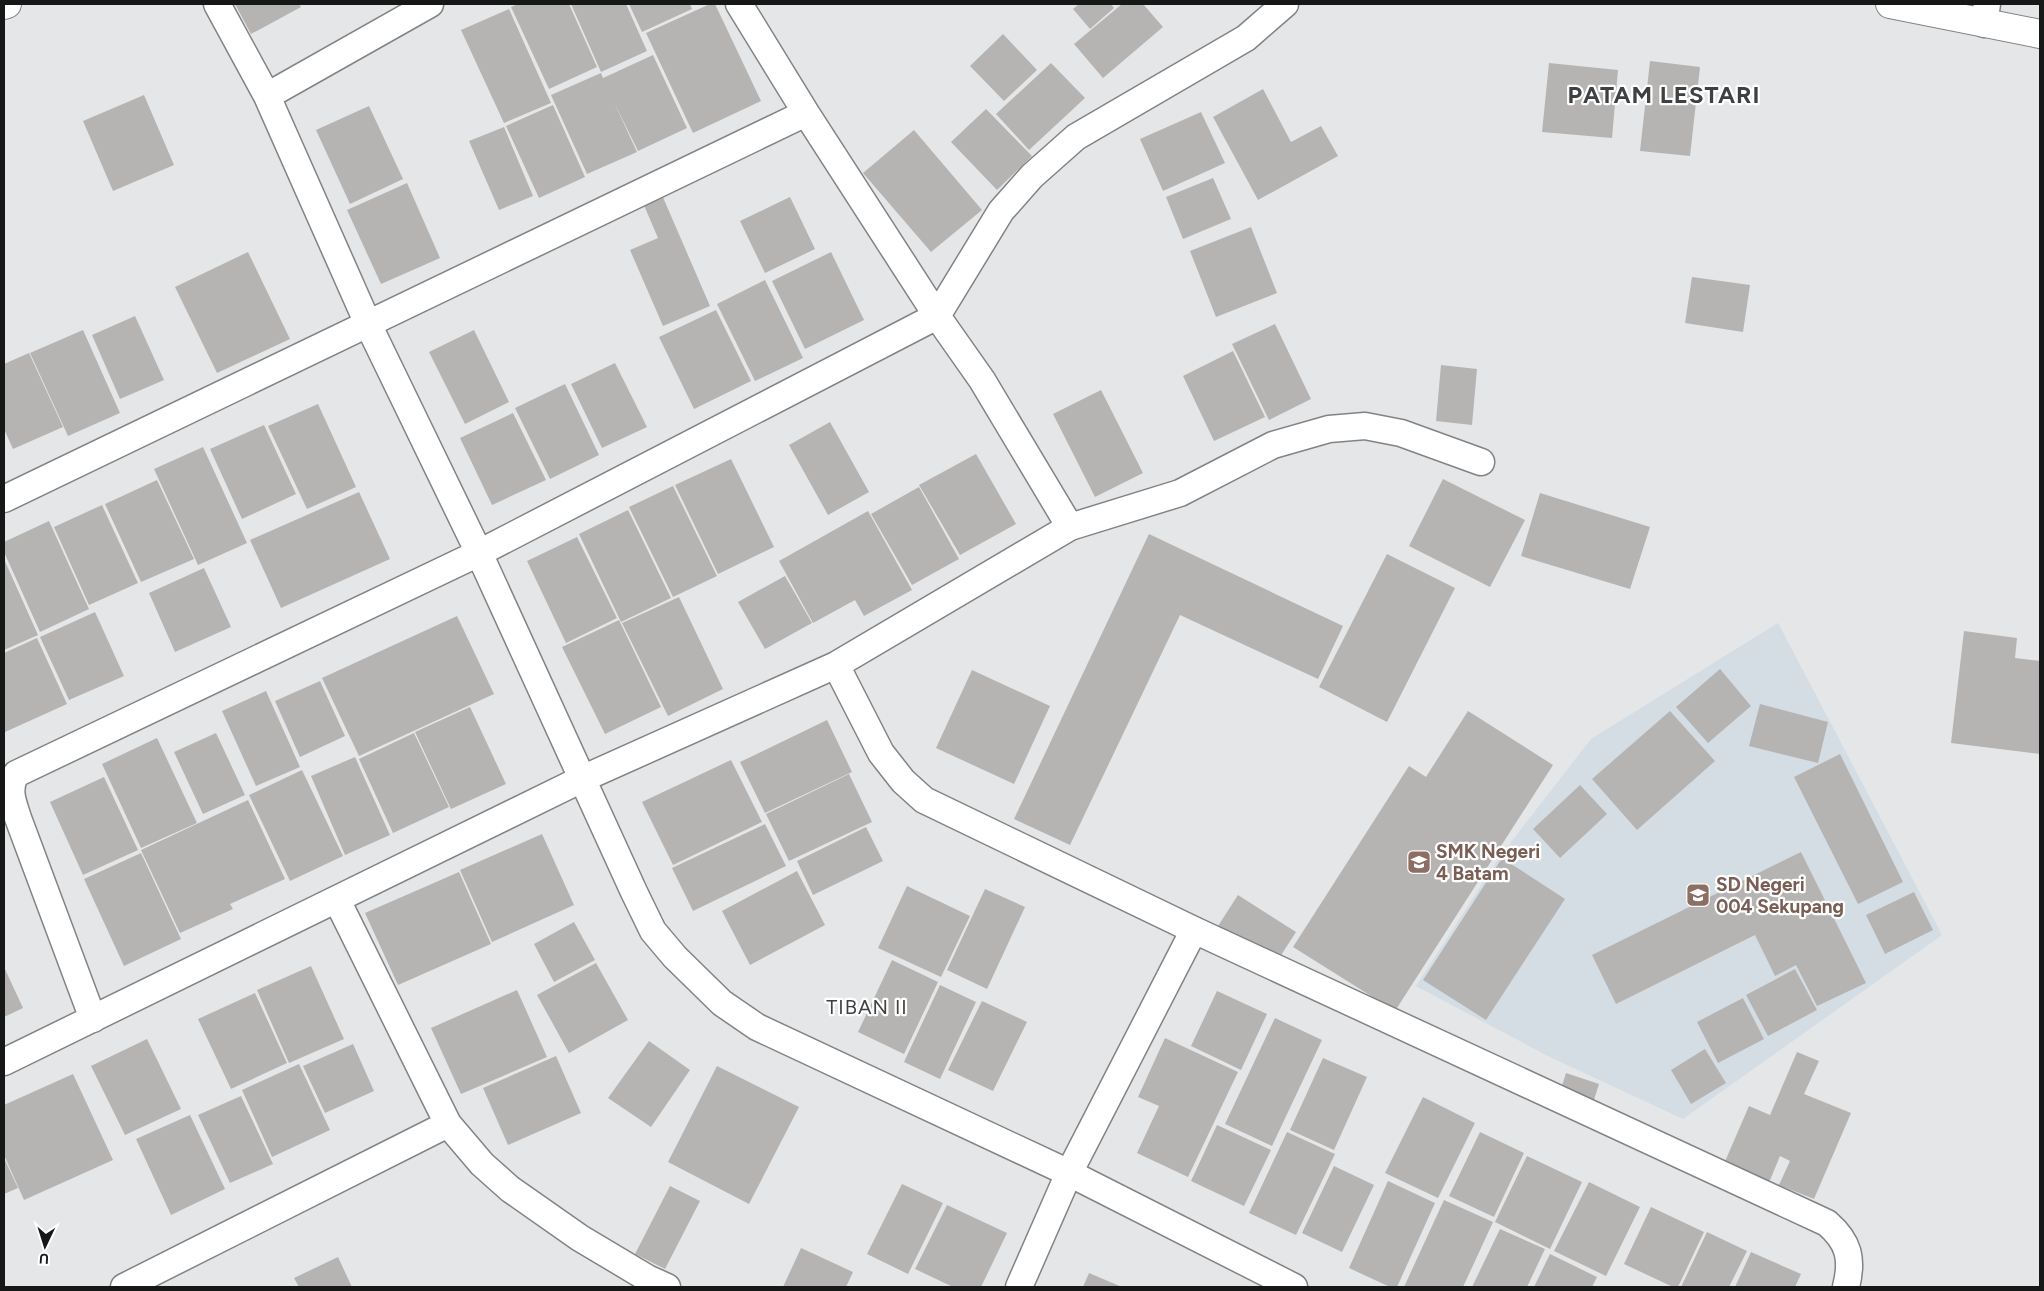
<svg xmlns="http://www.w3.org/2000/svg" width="2044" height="1291" font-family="Figtree,sans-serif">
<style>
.built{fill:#d4dce4}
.building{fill:#b6b4b2}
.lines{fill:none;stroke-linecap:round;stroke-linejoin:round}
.street-casing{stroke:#818385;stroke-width:29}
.secondary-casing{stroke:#818385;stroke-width:30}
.street{stroke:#fff;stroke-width:26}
.secondary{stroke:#fff;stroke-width:28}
.labels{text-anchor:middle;stroke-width:4.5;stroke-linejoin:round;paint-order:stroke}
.education-label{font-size:19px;font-weight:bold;fill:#785e54;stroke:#fff;text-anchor:start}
.neighbourhood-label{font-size:20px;letter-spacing:1px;fill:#3e4041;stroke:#fff}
.district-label{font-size:24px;font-weight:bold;letter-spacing:1px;fill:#3e4041;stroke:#fff}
</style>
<rect width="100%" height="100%" fill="#e4e6e8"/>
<!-- built -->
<path class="built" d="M1778,623L1942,935L1683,1119L1548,1056L1416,986L1501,855L1591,739Z"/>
<!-- building -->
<path class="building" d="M235,4H299L301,7L251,34Z
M518,4H569L597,67L549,89L511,7Z
M571,4H626L647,51L601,72Z
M629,4H690L692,9L642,32Z
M710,4H715L761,101L693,133L646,33Z
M1079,4H1111L1114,8L1090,29L1073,9Z
M1122,4H1143L1163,27L1103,78L1074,44Z
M509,9L551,103L504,123L461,30Z
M1003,34L1037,70L1004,101L970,66Z
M653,55L687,128L638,151L614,102L637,152L587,174L551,95L601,73L603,78Z
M1650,61L1700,67L1690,156L1640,151Z
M1051,63L1085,98L1029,150L996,114Z
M1549,63L1618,70L1612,138L1542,132Z
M1263,89L1291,142L1321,126L1338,156L1258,200L1213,117Z
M144,95L174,165L113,191L83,121Z
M553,105L585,177L539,198L506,126Z
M369,106L403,179L350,204L316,130Z
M986,109L1032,156L997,190L951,142Z
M1201,112L1225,163L1163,191L1140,139Z
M504,127L533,196L499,210L469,141Z
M914,130L982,210L931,252L863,173Z
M1213,178L1231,219L1183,239L1166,197Z
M407,183L440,258L381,284L347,210Z
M662,195L710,306L663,326L630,250L658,238L643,203Z
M790,197L815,249L765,273L740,221Z
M1251,227L1277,293L1216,317L1190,251Z
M248,252L290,339L217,373L175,287Z
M831,252L864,320L805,349L772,281Z
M1692,277L1750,285L1743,332L1685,323Z
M765,280L803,358L755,381L717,304Z
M716,310L751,381L694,409L659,337Z
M135,316L164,380L120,399L92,335Z
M1275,324L1311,399L1269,420L1232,344Z
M83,330L120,413L68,436L30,353Z
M474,330L509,402L465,424L429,352Z
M1233,351L1265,417L1214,441L1183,376Z
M29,353L63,427L13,449L4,429V364Z
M615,363L647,427L602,448L571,384Z
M1441,365L1477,369L1472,425L1436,421Z
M565,384L599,455L550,479L515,408Z
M1101,390L1143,473L1095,497L1053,414Z
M318,404L356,487L307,509L268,426Z
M513,413L546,480L492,505L460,438Z
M830,422L869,492L828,515L789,445Z
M264,425L296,494L242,519L210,449Z
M203,447L247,543L198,565L154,469Z
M976,454L1016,524L960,555L919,485Z
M731,459L774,547L718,574L675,485Z
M1443,479L1525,520L1490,587L1409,546Z
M157,480L194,559L141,582L105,504Z
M673,486L717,576L673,597L629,507Z
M919,487L959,559L912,585L871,514Z
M359,492L390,559L281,608L250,540Z
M1540,493L1650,527L1630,589L1521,556Z
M102,505L138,583L89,605L54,527Z
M628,510L671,598L621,622L579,534Z
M868,511L912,590L864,616L855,600L813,623L779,561Z
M49,521L89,609L40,632L4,552V542Z
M1149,534L1343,626L1318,679L1180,615L1070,845L1014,819Z
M577,537L617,618L566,643L527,561Z
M1387,554L1455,588L1387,722L1319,687Z
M4,559L38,635L4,650Z
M204,568L231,627L175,652L149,593Z
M785,576L812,623L765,649L738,602Z
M679,597L723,689L668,716L622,623Z
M95,612L124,676L69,700L40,637Z
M457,616L494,694L359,756L322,678Z
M619,620L661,707L605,734L562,647Z
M1964,631L2017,638L2015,658L2040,661V754L1951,743Z
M37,638L67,704L5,732L4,653Z
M1720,669L1751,706L1708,743L1676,707Z
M972,670L1050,706L1014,784L936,748Z
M320,681L345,736L300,757L275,701Z
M266,691L300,767L256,786L222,711Z
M1760,704L1828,722L1818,763L1749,746Z
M470,707L506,784L451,809L415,732Z
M1468,711L1553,765L1395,1011L1293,947L1409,766L1426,777Z
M1670,711L1715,761L1637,830L1592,779Z
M827,720L852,772L765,813L740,762Z
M216,733L245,795L203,814L174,752Z
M414,733L449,807L393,833L359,759Z
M157,738L197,823L141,848L102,764Z
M1840,754L1903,882L1858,904L1794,777Z
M355,757L390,835L345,855L311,776Z
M731,760L762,822L673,865L642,802Z
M302,770L343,856L290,881L249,795Z
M849,774L872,822L789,861L766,814Z
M104,777L138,850L83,875L50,802Z
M1580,785L1607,814L1560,858L1533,829Z
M248,800L285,879L230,904L233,909L180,933L141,850Z
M765,824L786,866L693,911L672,868Z
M866,827L883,861L813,895L797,861Z
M542,834L574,905L492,942L460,870Z
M1801,852L1866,983L1817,1006L1796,965L1775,976L1755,935L1616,1004L1592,955Z
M141,853L181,939L124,966L84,879Z
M1502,858L1565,899L1486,1020L1423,980Z
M797,871L825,925L750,965L722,911Z
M459,872L491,944L398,985L365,913Z
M907,886L970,916L941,977L878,948Z
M985,889L1025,907L987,989L947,970Z
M1914,892L1933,930L1885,954L1866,915Z
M1238,895L1296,932L1276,963L1218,926Z
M574,922L595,960L554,982L534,944Z
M892,960L938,982L904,1054L858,1032Z
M596,963L628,1020L569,1053L537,995Z
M311,966L344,1039L289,1063L257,990Z
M4,967L23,1008L4,1017Z
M1795,969L1817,1010L1768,1036L1746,995Z
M940,985L976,1002L940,1079L904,1062Z
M517,990L547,1057L461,1094L431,1028Z
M1217,991L1267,1014L1241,1070L1191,1046Z
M255,993L287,1063L231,1089L198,1019Z
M1743,998L1764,1039L1718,1063L1697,1022Z
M982,1001L1027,1022L993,1091L948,1070Z
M1275,1018L1322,1040L1272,1146L1225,1124Z
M1165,1038L1238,1072L1188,1177L1137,1153L1159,1106L1138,1097Z
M147,1039L181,1109L125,1135L91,1066Z
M649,1041L690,1070L651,1127L608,1098Z
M353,1044L374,1091L325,1113L303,1066Z
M1705,1049L1726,1083L1691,1104L1671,1070Z
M1797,1052L1819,1061L1804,1094L1851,1113L1814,1199L1779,1185L1790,1161L1780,1156L1768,1185L1723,1166L1749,1106L1770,1115Z
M556,1056L581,1113L508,1145L483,1088Z
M1323,1058L1367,1077L1334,1150L1290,1130Z
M299,1064L330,1130L272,1157L242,1090Z
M717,1066L799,1107L749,1204L668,1162Z
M1566,1073L1599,1084L1592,1106L1559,1095Z
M73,1074L113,1160L24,1200L4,1155V1105Z
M241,1096L273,1164L230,1183L198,1115Z
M1423,1097L1475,1123L1438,1198L1385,1173Z
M190,1115L225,1189L171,1215L136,1139Z
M1217,1125L1271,1150L1244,1206L1191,1181Z
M1287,1132L1335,1154L1296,1235L1249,1213Z
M1480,1132L1524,1153L1494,1217L1449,1196Z
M1527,1156L1582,1182L1550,1249L1495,1222Z
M4,1158L18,1188L4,1194Z
M1334,1166L1374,1185L1342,1252L1302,1233Z
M1388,1181L1435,1203L1397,1287H1390L1349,1268Z
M1589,1182L1640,1207L1606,1276L1554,1251Z
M902,1184L943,1203L908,1274L867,1254Z
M670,1186L700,1201L665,1269L635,1254Z
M1444,1200L1493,1222L1463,1287H1404Z
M947,1205L1007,1233L981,1287H953L915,1269Z
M1651,1207L1704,1232L1678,1287H1673L1624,1264Z
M1500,1229L1545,1249L1527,1287H1472Z
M1707,1232L1747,1251L1729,1287H1681Z
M801,1248L853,1272L846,1287H783Z
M1751,1252L1801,1274L1795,1287H1735Z
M1550,1254L1597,1277L1592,1287H1534Z
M338,1257L352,1287H299L294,1278Z
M1089,1273L1122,1287H1083Z"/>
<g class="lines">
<!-- street casing -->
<g class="street-casing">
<path id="street" d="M217,4L267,96L368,324L479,553L634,892L653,931L675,957L722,1003L757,1027L1069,1173L1294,1287
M739,4L806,113L937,316L982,380L1070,527
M1984,24L1987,4
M267,96L430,4
M4,499L806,113
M836,665L881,753L903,781L924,800L1194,930L1827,1223C1849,1242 1853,1259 1846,1287
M337,900L448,1124L482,1164L510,1189L580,1238L647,1278L667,1287
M93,1019L18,818C13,802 7,790 16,774L479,553L937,316L1001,211L1032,176L1076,137L1246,38L1285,4
M4,1062L582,779L836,665L1070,527L1180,493L1273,445L1329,429L1365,426L1401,433L1481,462
M124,1287L448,1124
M1019,1287L1069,1173L1194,930"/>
</g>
<!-- secondary casing -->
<g class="secondary-casing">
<path id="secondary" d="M1890,4L2040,34
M4,5L7,4"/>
</g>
<!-- street -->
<use href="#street" class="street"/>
<!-- secondary -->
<use href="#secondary" class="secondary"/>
</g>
<!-- icons -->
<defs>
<g id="school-square" transform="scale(1.25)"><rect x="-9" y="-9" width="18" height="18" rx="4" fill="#8d6e63" stroke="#fff"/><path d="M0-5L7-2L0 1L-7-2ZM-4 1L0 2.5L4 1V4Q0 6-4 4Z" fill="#fff"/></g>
</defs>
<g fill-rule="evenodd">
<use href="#school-square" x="1419" y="862"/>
<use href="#school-square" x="1698" y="895"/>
</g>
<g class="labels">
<!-- education labels -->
<g class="education-label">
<text x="1436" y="858">SMK Negeri<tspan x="1436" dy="22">4 Batam</tspan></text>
<text x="1716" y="891">SD Negeri<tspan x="1716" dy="22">004 Sekupang</tspan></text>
</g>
<!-- neighbourhood labels -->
<g class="neighbourhood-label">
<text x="867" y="1014">TIBAN II</text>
</g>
<!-- district labels -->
<g class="district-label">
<text x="1664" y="103">PATAM LESTARI</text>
</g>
</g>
<!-- border -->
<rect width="2044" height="1291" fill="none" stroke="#161717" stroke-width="10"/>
<!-- north arrow -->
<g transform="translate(45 1246) rotate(184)" stroke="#ffffff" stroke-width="4" paint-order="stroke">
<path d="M0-4L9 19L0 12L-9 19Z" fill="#161717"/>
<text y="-8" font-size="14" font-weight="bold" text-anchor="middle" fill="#161717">U</text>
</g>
</svg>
